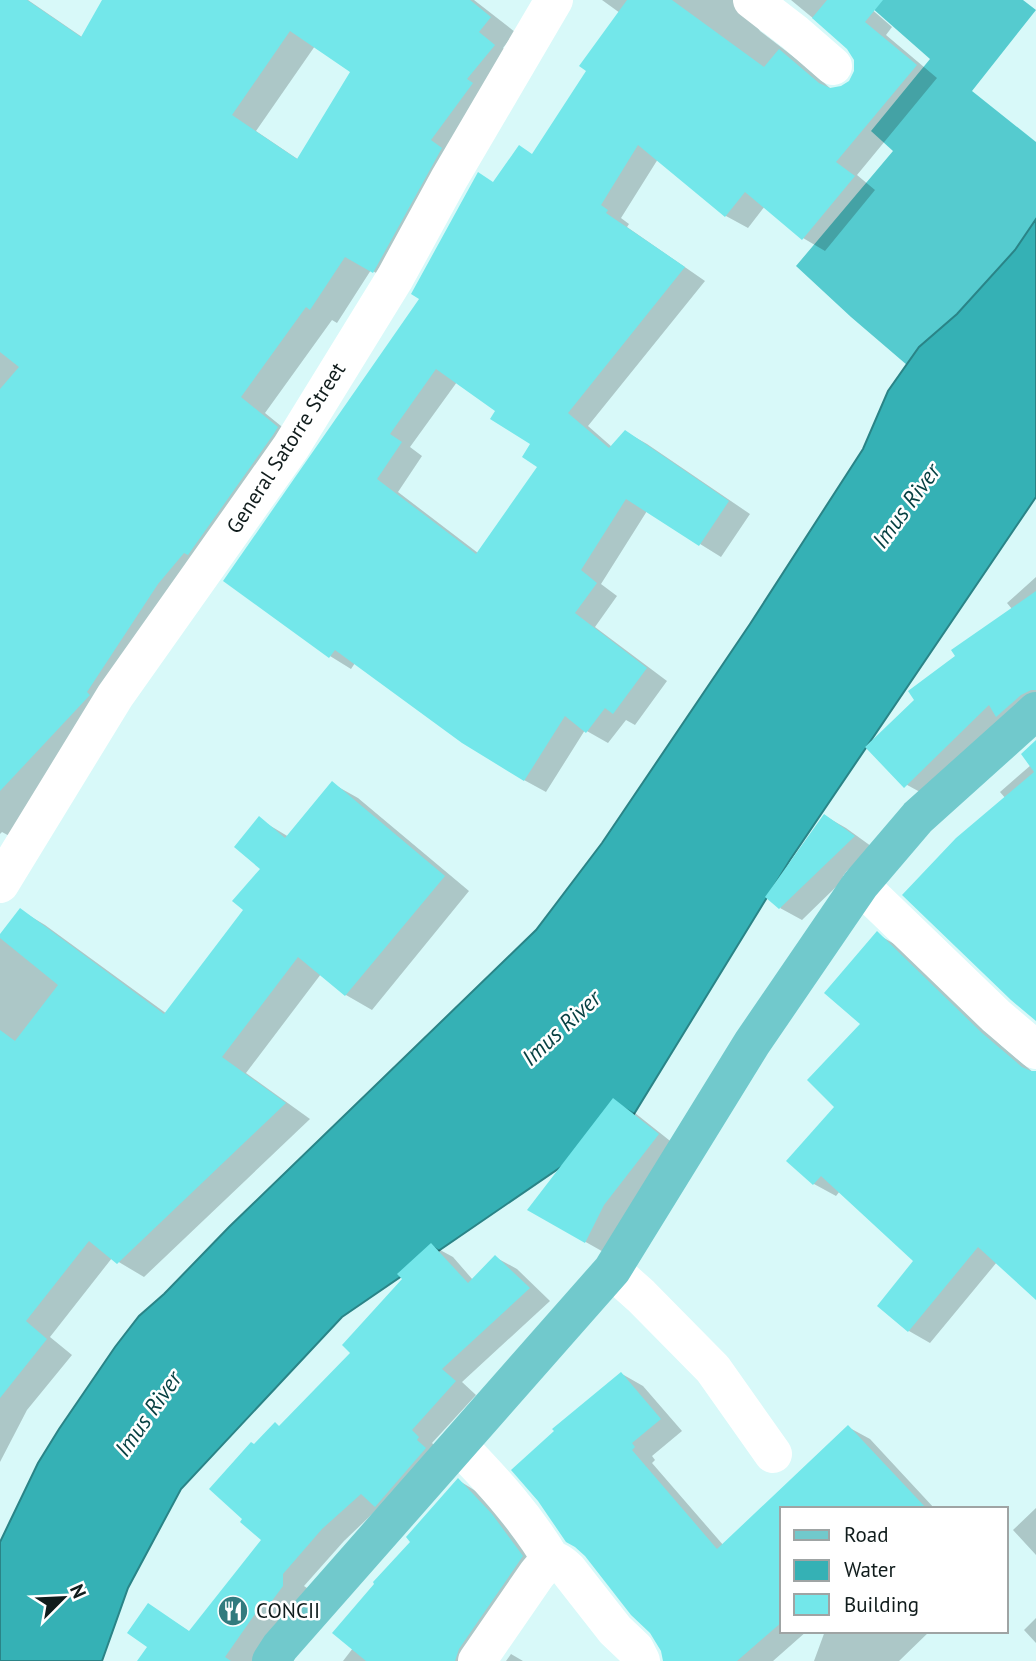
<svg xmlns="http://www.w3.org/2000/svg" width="1036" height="1661" font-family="'PT Sans',sans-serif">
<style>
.forest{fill:#55cbcf}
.water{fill:#35b1b5;stroke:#2a8487;stroke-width:2}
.shadow{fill:#0003;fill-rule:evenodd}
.building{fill:#73e7ea;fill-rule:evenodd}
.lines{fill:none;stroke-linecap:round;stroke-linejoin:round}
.minor{stroke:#fff;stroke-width:38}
.major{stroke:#71c9cc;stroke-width:38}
.labels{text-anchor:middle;stroke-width:5;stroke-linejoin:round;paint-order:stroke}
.street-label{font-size:21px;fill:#101c1c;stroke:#fff}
.poi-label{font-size:21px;fill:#101c1c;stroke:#fff;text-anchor:start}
.water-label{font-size:23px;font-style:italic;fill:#053f41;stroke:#fff}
</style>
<rect width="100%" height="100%" fill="#d8f9f9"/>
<!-- forest -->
<path class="forest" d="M863,0H1023L1036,10L972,91L1036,142V219L1015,250L957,314L919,347L907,365L851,317L796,266L893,151L871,131L930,59Z"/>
<!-- water -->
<path class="water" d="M1036,219V497L790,860L631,1119L342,1317L181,1489L128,1588L102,1661H0V1542L38,1463L59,1429L115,1347L139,1316L164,1294L229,1227L536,930L602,843L750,624L863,449L888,391L919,347L957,314L1015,250Z"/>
<!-- shadow -->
<path class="shadow" d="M0,0H28L82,37L104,0H474L515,32L503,48L519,60L399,286L371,270L337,323L332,320L265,413L302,443L13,838L2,832L0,834ZM315,46L352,71L299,160L256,131Z
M602,0H756L753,21L760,31L803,64L831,89L841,88L851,81L856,70V59L849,48L791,0H861L892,27L886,35L937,78L857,175L875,190L825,251L803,238L765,206L748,228L726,216L658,159L621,218L629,224L627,227L705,281L588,426L612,447L626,432L647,444L750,514L721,557L647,511L601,584L617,596L595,627L667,681L635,725L626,720L608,743L585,730L546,792L524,780L355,663L351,669L330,656L422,299L494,183L534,155L589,71L620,13ZM457,382L497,411L532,444L540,466L478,553L398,492L422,456L410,447Z
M1036,577V713L920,792L898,780L958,656L1012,609L1007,603Z
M1036,743V1019L1006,799L1000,792L1031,765Z
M333,784L358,798L469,891L372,1010L346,995L321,974L246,1073L310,1119L144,1277L112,1258L50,1337L72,1355L27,1410L0,1462V937L20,910L45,925L167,1014L245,910L262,869L259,819L289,837Z
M825,816L846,828L875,849L802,920L780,908Z
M877,934L898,946L1002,1046L1034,1073H1036V1294L997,1262L930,1343L909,1331L916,1261L840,1191L836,1196L814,1184L788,1161L836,1106L862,1024Z
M613,1101L635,1113L679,1148L607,1254L529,1210Z
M431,1245L453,1257L473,1280L495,1257L517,1269L550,1301L462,1382L476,1395L432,1443L439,1450L344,1541L304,1586L310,1590L252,1661H139L150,1647L149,1605L190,1632L263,1540L255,1446L281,1427L352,1353L404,1279Z
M622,1374L643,1386L682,1431L652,1456L655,1460L652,1463L724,1546L848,1427L870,1439L935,1509H782V1631H807L773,1661H664L662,1651L652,1632Z
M458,1480L479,1493L544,1570L480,1661H343L353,1648L413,1542Z
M1036,1508V1555L1013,1530Z
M1036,1618V1643L1024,1630Z
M825,1631H930L899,1661H814Z
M511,1654L523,1661H506Z"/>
<!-- building -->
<path class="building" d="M0,0H27L81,37L102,0H470L491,17L479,32L495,45L467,79L473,83L431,140L442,148L373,273L345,257L310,310L306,307L241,397L278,427L273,435L188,555L184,553L158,584L87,692L90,695L0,791V389L19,367L0,352ZM290,31L350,72L297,159L232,115Z
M627,0H672L764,67L779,49L819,83L830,88L841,86L849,81L854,71V60L847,49L812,18L827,0H883L865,22L917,65L836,162L855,176L802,240L745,192L725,217L638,145L601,205L608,210L606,213L685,267L568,413L609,448L625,430L729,501L699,546L626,499L581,570L597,583L575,613L647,668L613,714L605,708L586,733L565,716L524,781L462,743L335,650L329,658L223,581L419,299L411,294L478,172L493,182L519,145L532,154L586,71L579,66ZM436,369L495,411L490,419L530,444L522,457L537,467L476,554L377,479L402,442L390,434Z
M1036,591V690H1031L1021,695L996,717L989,705L904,788L865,747L914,700L908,691L955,656L951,650Z
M1036,740V1021L1011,1000L902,895L956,838L1034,772L1021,754Z
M332,781L445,876L345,996L298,957L222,1057L286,1103L117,1264L89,1241L26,1321L47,1339L0,1398V1030L15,1041L58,985L0,938V934L20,908L164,1014L243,910L232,901L260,869L234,847L259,816L285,838Z
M824,814L855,836L779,909L765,897Z
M877,931L982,1033L1022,1067L1031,1071H1036V1300L978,1247L908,1332L877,1306L913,1261L821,1176L813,1185L786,1161L834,1107L807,1080L860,1024L824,993Z
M613,1098L659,1134L604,1205L585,1243L527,1210Z
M431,1243L468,1283L495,1255L530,1288L442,1369L456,1381L412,1430L419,1437L417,1440L426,1448L375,1507L361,1494L322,1529L283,1574V1586L269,1605L264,1601L225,1657L231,1661H137L147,1647L127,1633L148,1603L189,1631L261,1540L240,1522L242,1519L209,1489L251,1442L254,1444L275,1422L279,1426L350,1353L342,1345L402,1279L397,1274Z
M621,1372L661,1419L632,1443L635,1447L632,1450L717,1549L848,1425L927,1509H782V1622L737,1661H663L661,1651L650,1633L631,1615L585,1556L575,1547L566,1542L538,1501L511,1470L554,1431L552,1429Z
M458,1478L492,1514L523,1556L459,1649L455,1661H366L332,1633L374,1584L373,1582L410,1542L406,1537Z"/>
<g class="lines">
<!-- minor -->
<path class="minor" d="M752,0L795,33L833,66
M0,884L115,696L291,447L395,278L449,179L554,0
M860,885L996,1016L1036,1050
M612,1270L641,1296L713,1369L773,1454
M458,1445C493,1481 526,1517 552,1561
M477,1661L537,1574C549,1560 553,1555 568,1570L615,1630L635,1649L641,1661"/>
<!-- major -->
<path class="major" d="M271,1661L280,1647L612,1270L752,1043L860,885L918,817L1036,711"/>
</g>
<!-- icons -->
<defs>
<g id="restaurant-disc" transform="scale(1.575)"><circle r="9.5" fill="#327b7e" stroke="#fff"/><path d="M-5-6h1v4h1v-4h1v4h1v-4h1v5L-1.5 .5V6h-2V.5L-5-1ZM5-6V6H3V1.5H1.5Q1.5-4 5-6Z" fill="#fff"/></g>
</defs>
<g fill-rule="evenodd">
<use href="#restaurant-disc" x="233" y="1611"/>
</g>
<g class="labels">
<!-- street labels -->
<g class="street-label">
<text transform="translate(286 448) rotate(-57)" y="7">General Satorre Street</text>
</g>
<!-- poi labels -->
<g class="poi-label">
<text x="256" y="1618">CONCII</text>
</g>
<!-- water labels -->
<g class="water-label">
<text transform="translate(906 506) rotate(-54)" y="8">Imus River</text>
<text transform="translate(561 1028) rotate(-43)" y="8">Imus River</text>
<text transform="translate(148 1414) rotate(-55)" y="8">Imus River</text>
</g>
</g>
<!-- legend -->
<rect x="780" y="1507" width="228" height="126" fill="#ffffff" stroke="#9fa4a4" stroke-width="2"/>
<rect x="794" y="1530" width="35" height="10" fill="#71c9cc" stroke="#9fa4a4" stroke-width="2"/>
<text x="844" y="1542" font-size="21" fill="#101c1c">Road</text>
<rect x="794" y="1560" width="35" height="21" fill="#35b1b5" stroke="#9fa4a4" stroke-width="2"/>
<text x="844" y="1577" font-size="21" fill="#101c1c">Water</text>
<rect x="794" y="1594" width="35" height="21" fill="#73e7ea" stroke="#9fa4a4" stroke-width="2"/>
<text x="844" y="1612" font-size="21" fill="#101c1c">Building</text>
<!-- north arrow -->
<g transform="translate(63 1598) rotate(66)" stroke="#ffffff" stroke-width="5" paint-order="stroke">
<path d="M0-5L12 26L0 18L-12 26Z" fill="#101c1c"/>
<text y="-10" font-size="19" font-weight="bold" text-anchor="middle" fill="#101c1c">N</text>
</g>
</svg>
